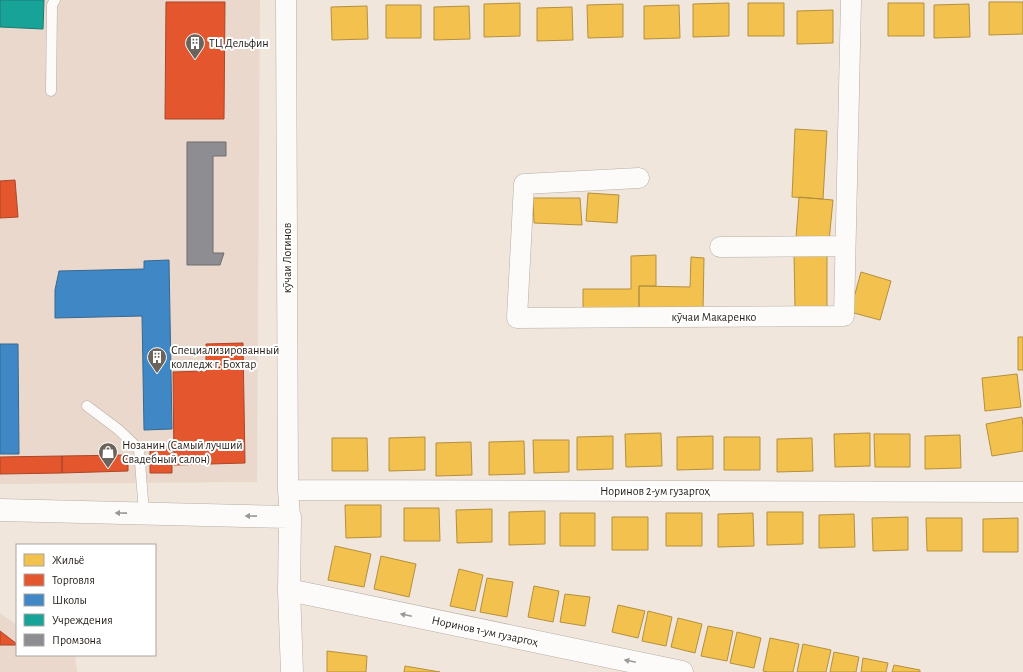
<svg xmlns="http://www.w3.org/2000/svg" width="1023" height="672" font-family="'Alegreya Sans',sans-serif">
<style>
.commercial{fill:#ead8cc}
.homes{fill:#f2c14e;stroke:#b4903e}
.shops{fill:#e4572e;stroke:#ab4627}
.schools{fill:#3f88c5;stroke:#376891}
.public{fill:#17a398;stroke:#1b7b71}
.industry{fill:#8d8d92;stroke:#6e6c6d}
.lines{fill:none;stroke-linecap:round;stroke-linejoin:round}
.lane-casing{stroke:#b6aea5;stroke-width:11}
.street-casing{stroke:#b6aea5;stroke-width:21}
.secondary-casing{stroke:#b6aea5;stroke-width:23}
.lane{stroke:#fdfbfa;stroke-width:10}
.street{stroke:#fdfbfa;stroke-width:20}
.secondary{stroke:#fdfbfa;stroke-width:22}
.oneway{fill:#9c9894}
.labels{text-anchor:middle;stroke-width:4;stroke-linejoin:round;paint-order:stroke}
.poi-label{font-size:12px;fill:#251e17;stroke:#fff;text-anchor:start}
.street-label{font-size:12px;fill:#251e17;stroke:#fff}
</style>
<rect width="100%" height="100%" fill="#f1e6db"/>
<!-- commercial -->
<path class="commercial" d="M0,0H260L257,482L0,484Z
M0,613L17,625V655H75L77,672H0Z"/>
<!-- homes -->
<path class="homes" d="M989,2H1023V34L989,35Z
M520,3V36L484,37V4Z
M729,3V36L693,37V4Z
M748,3H784V36H748Z
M888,3H924V36H888Z
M623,4V37L588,38L587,5Z
M969,4L970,37L934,38V5Z
M386,5H421V38H386Z
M679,5L680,38L644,39V6Z
M367,6L368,39L332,40L331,7Z
M469,6L470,39L434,40V7Z
M572,7L573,40L537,41V8Z
M833,10V43L797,44V11Z
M795,129L827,131L823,199L792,197Z
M588,193L619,195L617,223L586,221Z
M799,197L833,200L829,241L796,238Z
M533,198H580L582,225L534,223Z
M827,251V307L795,308L794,252Z
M656,255V286H639V310L583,311V289H631V256Z
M691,257L704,258L703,310H639V286L690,287Z
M861,272L891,281L880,320L850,312Z
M1018,337H1023V370H1018Z
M1017,374L1021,407L985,411L982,378Z
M1022,417L1023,426V451L992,456L986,424Z
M661,433L662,466L626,467L625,434Z
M870,433V466L835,467L834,434Z
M874,434H910V467H875Z
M960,435L961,468L925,469V436Z
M613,436V469L577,470V437Z
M713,436V469L677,470V437Z
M425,437V470L389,471V438Z
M724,437H760V470H724Z
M332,438H367L368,471H332Z
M812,438L813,471L777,472V439Z
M533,440H569V472L534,473Z
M524,441L525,474L489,475V442Z
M471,442L472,475L436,476V443Z
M345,505H381V537L346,538Z
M404,508H439L440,541H404Z
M492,509V542L457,543L456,510Z
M545,511V544L509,545V512Z
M767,512H803V544L767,545Z
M560,513H595V546H560Z
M666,513H702V546H666Z
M753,513L754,546L718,547V514Z
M854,514L855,547L819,548V515Z
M612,517H648V550H612Z
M908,517V550L873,551L872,518Z
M926,518H962V551H927Z
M1018,518V552H983V519Z
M335,546L371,554L364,587L328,580Z
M381,556L416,564L409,597L374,589Z
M459,569L483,575L475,611L450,606Z
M487,578L513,582L507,617L480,612Z
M534,586L559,591L553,622L528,617Z
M565,594L590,597L585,626L560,622Z
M618,605L645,611L638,638L612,632Z
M648,611L672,617L666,646L642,641Z
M678,618L702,624L695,653L671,647Z
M708,626L733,631L727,661L701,656Z
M737,632L761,638L754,668L730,663Z
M770,638L799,644L793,672H768L763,671Z
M803,644L831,650L826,672H797Z
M327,651L367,656L366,672H327Z
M834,652L859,657L856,672H830Z
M863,658L888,663L886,672H861Z
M894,665L920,670V672H892Z
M405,666L440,672H404Z"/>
<!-- shops -->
<path class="shops" d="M166,2H225L224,119H165Z
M15,180L18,217L0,218V181Z
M243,343L245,463L174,465L173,372L206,371V344Z
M150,446H172V473H150Z
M128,455V471L62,473V456Z
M62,456V473L0,474V457Z
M0,631L17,644V645H0Z"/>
<!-- schools -->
<path class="schools" d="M169,260L172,429L144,430L142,316L55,318V290L59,271L144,269V261Z
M0,344H18L19,454H0Z"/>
<!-- public -->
<path class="public" d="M0,0H44L43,29L0,27Z"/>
<!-- industry -->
<path class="industry" d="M187,142H226V156H213V253H224L220,265H187Z"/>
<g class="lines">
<!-- lane casing -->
<g class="lane-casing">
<path id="lane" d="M51,91L52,5L55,0
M87,406L119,430L139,449L144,513"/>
</g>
<!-- street casing -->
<g class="street-casing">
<path id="street" d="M286,0L288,490L290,517
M639,178L524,184L517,318L844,316L851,0
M720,247L845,246
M288,490L1023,492"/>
</g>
<!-- secondary casing -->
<g class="secondary-casing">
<path id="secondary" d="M0,510L290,517L289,590L292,672
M289,590L682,672"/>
</g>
<!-- lane -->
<use href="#lane" class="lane"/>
<!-- street -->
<use href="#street" class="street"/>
<!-- secondary -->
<use href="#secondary" class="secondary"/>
</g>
<!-- one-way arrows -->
<defs><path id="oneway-solid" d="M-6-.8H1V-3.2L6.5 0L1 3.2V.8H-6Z"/></defs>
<g class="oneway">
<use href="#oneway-solid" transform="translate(121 513) rotate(-179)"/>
<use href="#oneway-solid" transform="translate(251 516) rotate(-179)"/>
<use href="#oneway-solid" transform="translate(406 615) rotate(-168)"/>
<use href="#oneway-solid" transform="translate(630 661) rotate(-168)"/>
</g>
<!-- icons -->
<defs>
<g id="building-pin" transform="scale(1)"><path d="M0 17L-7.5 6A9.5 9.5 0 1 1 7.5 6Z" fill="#6c645c" stroke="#fff"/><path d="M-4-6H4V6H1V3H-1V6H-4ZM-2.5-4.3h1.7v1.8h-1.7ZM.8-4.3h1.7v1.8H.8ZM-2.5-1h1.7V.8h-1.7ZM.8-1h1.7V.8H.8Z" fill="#fff"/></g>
<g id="shop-pin" transform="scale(1)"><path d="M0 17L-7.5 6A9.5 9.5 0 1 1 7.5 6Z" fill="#6c645c" stroke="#fff"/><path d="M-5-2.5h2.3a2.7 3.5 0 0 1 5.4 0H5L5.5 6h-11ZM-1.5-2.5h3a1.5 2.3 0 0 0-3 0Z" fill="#fff"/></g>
</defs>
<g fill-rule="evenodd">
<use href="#building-pin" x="195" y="43"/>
<use href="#building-pin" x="157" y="357"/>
<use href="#shop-pin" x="108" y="452"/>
</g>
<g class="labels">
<!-- poi labels -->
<g class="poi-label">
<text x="209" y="47">ТЦ Дельфин</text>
<text x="171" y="354">Специализированный<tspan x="171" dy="14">колледж г. Бохтар</tspan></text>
<text x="122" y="449">Нозанин (Самый лучший<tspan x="122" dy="14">Свадебный салон)</tspan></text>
</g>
<!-- street labels -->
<g class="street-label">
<text transform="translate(287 258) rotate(-90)" y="4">кӯчаи Логинов</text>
<text x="714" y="321">кӯчаи Макаренко</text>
<text x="655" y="495">Норинов 2-ум гузаргоҳ</text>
<text transform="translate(485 631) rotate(12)" y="4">Норинов 1-ум гузаргоҳ</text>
</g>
</g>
<!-- legend -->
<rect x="16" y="544" width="140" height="112" fill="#ffffff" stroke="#a8a5a2"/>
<rect x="24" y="554" width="20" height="12" fill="#f2c14e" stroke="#a8a5a2"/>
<text x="52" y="564" font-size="12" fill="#251e17">Жильё</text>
<rect x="24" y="574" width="20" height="12" fill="#e4572e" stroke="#a8a5a2"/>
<text x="52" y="584" font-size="12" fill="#251e17">Торговля</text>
<rect x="24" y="594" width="20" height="12" fill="#3f88c5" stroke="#a8a5a2"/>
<text x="52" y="604" font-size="12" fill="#251e17">Школы</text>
<rect x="24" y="614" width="20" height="12" fill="#17a398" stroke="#a8a5a2"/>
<text x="52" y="624" font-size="12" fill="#251e17">Учреждения</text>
<rect x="24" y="634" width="20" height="12" fill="#8d8d92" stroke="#a8a5a2"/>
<text x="52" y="644" font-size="12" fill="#251e17">Промзона</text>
</svg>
